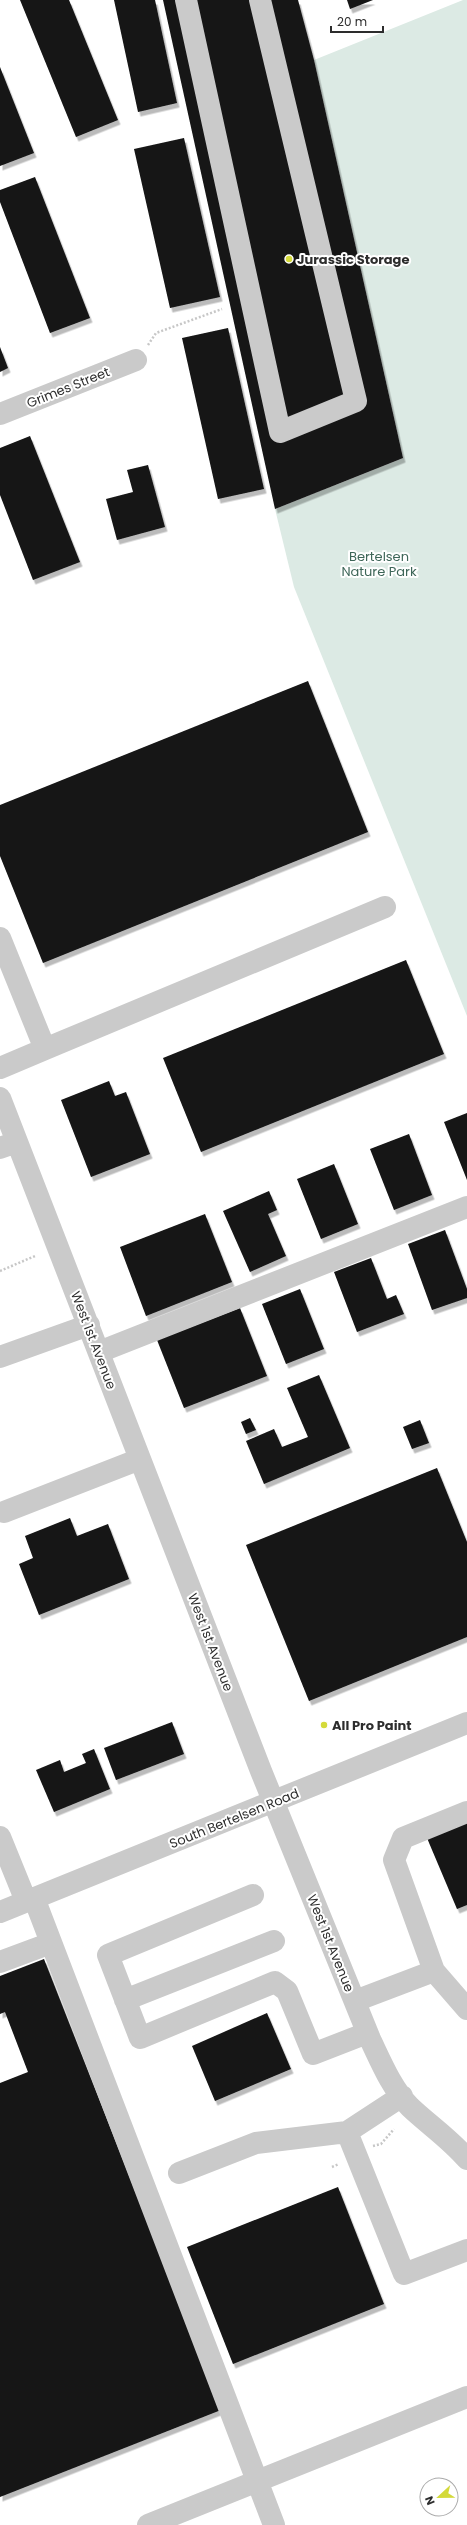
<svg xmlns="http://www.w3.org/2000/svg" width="467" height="2525" font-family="Poppins,sans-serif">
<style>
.green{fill:#dceae4}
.building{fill:#141414;filter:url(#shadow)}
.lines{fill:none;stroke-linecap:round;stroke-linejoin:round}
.path{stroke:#c7c7c7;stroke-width:2.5;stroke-dasharray:2 2;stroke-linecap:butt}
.minor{stroke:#cacaca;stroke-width:22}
.poi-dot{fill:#d4da3a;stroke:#fff;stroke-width:1.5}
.labels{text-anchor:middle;stroke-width:4;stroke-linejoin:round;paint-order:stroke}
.poi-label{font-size:13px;font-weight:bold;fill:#2d2d2d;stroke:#fff;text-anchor:start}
.street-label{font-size:13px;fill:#2d2d2d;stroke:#fff}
.park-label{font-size:13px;fill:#3e6658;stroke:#fff}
</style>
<defs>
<filter id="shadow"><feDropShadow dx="2.5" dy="4.5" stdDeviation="0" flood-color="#0004"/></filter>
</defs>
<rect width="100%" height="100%" fill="#fff"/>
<!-- green -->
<path class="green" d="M463,0H467V1016L294,587L275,509L403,458L314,60Z"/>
<!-- building -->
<path class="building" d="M20,0H69L118,120L76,137Z
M114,0H155L177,103L138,112Z
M163,0H298L314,60L403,458L275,509Z
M347,0H373L350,9Z
M0,67L34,153L0,166Z
M184,138L220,297L170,308L134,149Z
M35,177L90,318L50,333L0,202V190Z
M228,328L264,489L218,499L182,338Z
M0,347L8,368L0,372Z
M30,436L80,562L33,580L0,495V448Z
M148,465L165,527L117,540L106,499L133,492L127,470Z
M308,681L368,832L43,963L0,856V805Z
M406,960L444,1054L201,1152L163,1058Z
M109,1081L115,1096L126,1092L150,1154L91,1177L61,1100Z
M467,1113V1180L444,1122Z
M409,1134L432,1195L394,1210L370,1149Z
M334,1164L358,1224L321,1239L297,1179Z
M269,1191L277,1210L268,1214L286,1256L250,1272L223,1211Z
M205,1214L232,1282L146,1316L120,1247Z
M445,1230L467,1289V1298L432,1310L408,1244Z
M371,1258L387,1299L396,1295L404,1314L357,1332L334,1272Z
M300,1289L324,1349L286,1364L262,1304Z
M240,1308L267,1376L184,1408L157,1340Z
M319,1375L350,1448L264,1484L246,1441L274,1429L282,1447L308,1437L287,1388Z
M250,1418L256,1430L246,1434L241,1422Z
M420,1420L429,1443L412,1449L403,1427Z
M437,1468L467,1542V1637L309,1701L246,1545Z
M70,1518L77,1536L108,1524L129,1579L39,1615L19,1564L33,1558L25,1536Z
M172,1722L184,1754L116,1780L104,1748Z
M94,1749L110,1789L54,1812L36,1770L60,1760L64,1772L86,1763L82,1754Z
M467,1822V1905L457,1909L427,1838Z
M44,1959L221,2410L0,2497V2083L28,2072L5,2012L0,2014V1976Z
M267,2013L291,2069L215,2101L192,2046Z
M338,2187L384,2304L233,2364L187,2247Z"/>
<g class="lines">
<!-- path -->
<path class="path" d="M148,345L156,333L222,309
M0,1271L35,1256
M373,2146L381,2144L394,2129
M332,2167L339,2164"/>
<!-- minor -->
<path class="minor" d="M186,0L280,432L356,401L260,0
M0,414L136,360
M0,938L45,1049L0,1068
M45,1049L385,907
M0,1098L261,1771L370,2039C381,2062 392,2089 410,2107C429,2125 450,2139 467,2159
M0,1148L17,1142
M99,1352L467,1207
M0,1357L89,1325
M4,1512L140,1459
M467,1812L403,1838L394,1860L434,1971L467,2009
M0,1837L26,1901
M253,1895L108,1955L140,2038L275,1982L287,1991L313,2054L367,2033
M34,1898L274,2525
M0,1912L467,1723
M0,1962L51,1943
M125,2000L274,1941
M355,2001L434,1971
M347,2132L404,2274L467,2250
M179,2173L256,2143L347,2132L402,2096
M148,2525L467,2397"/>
</g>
<!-- markers -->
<g class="poi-dot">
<circle cx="289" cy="259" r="4"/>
<circle cx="324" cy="1725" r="4"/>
</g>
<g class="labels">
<!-- poi labels -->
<g class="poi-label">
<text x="297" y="264">Jurassic Storage</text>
<text x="332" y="1730">All Pro Paint</text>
</g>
<!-- street labels -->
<g class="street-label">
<text transform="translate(68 387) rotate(-22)" y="5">Grimes Street</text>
<text transform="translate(94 1340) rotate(69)" y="5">West 1st Avenue</text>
<text transform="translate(211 1642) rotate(69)" y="5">West 1st Avenue</text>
<text transform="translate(234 1818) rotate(-22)" y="5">South Bertelsen Road</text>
<text transform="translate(331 1943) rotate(68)" y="5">West 1st Avenue</text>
</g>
<!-- park labels -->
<g class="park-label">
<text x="379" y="561">Bertelsen<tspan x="379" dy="15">Nature Park</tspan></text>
</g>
</g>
<!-- north arrow -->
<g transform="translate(439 2497) rotate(248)"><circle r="19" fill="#ffffff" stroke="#ababab"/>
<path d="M0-3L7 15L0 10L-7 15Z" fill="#d4da3a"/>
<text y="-6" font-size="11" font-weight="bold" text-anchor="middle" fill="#2d2d2d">N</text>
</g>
<!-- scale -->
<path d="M331 26v6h52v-6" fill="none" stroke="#2d2d2d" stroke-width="2"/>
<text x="337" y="26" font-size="12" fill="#2d2d2d" stroke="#ffffff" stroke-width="3" paint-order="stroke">20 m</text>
</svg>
